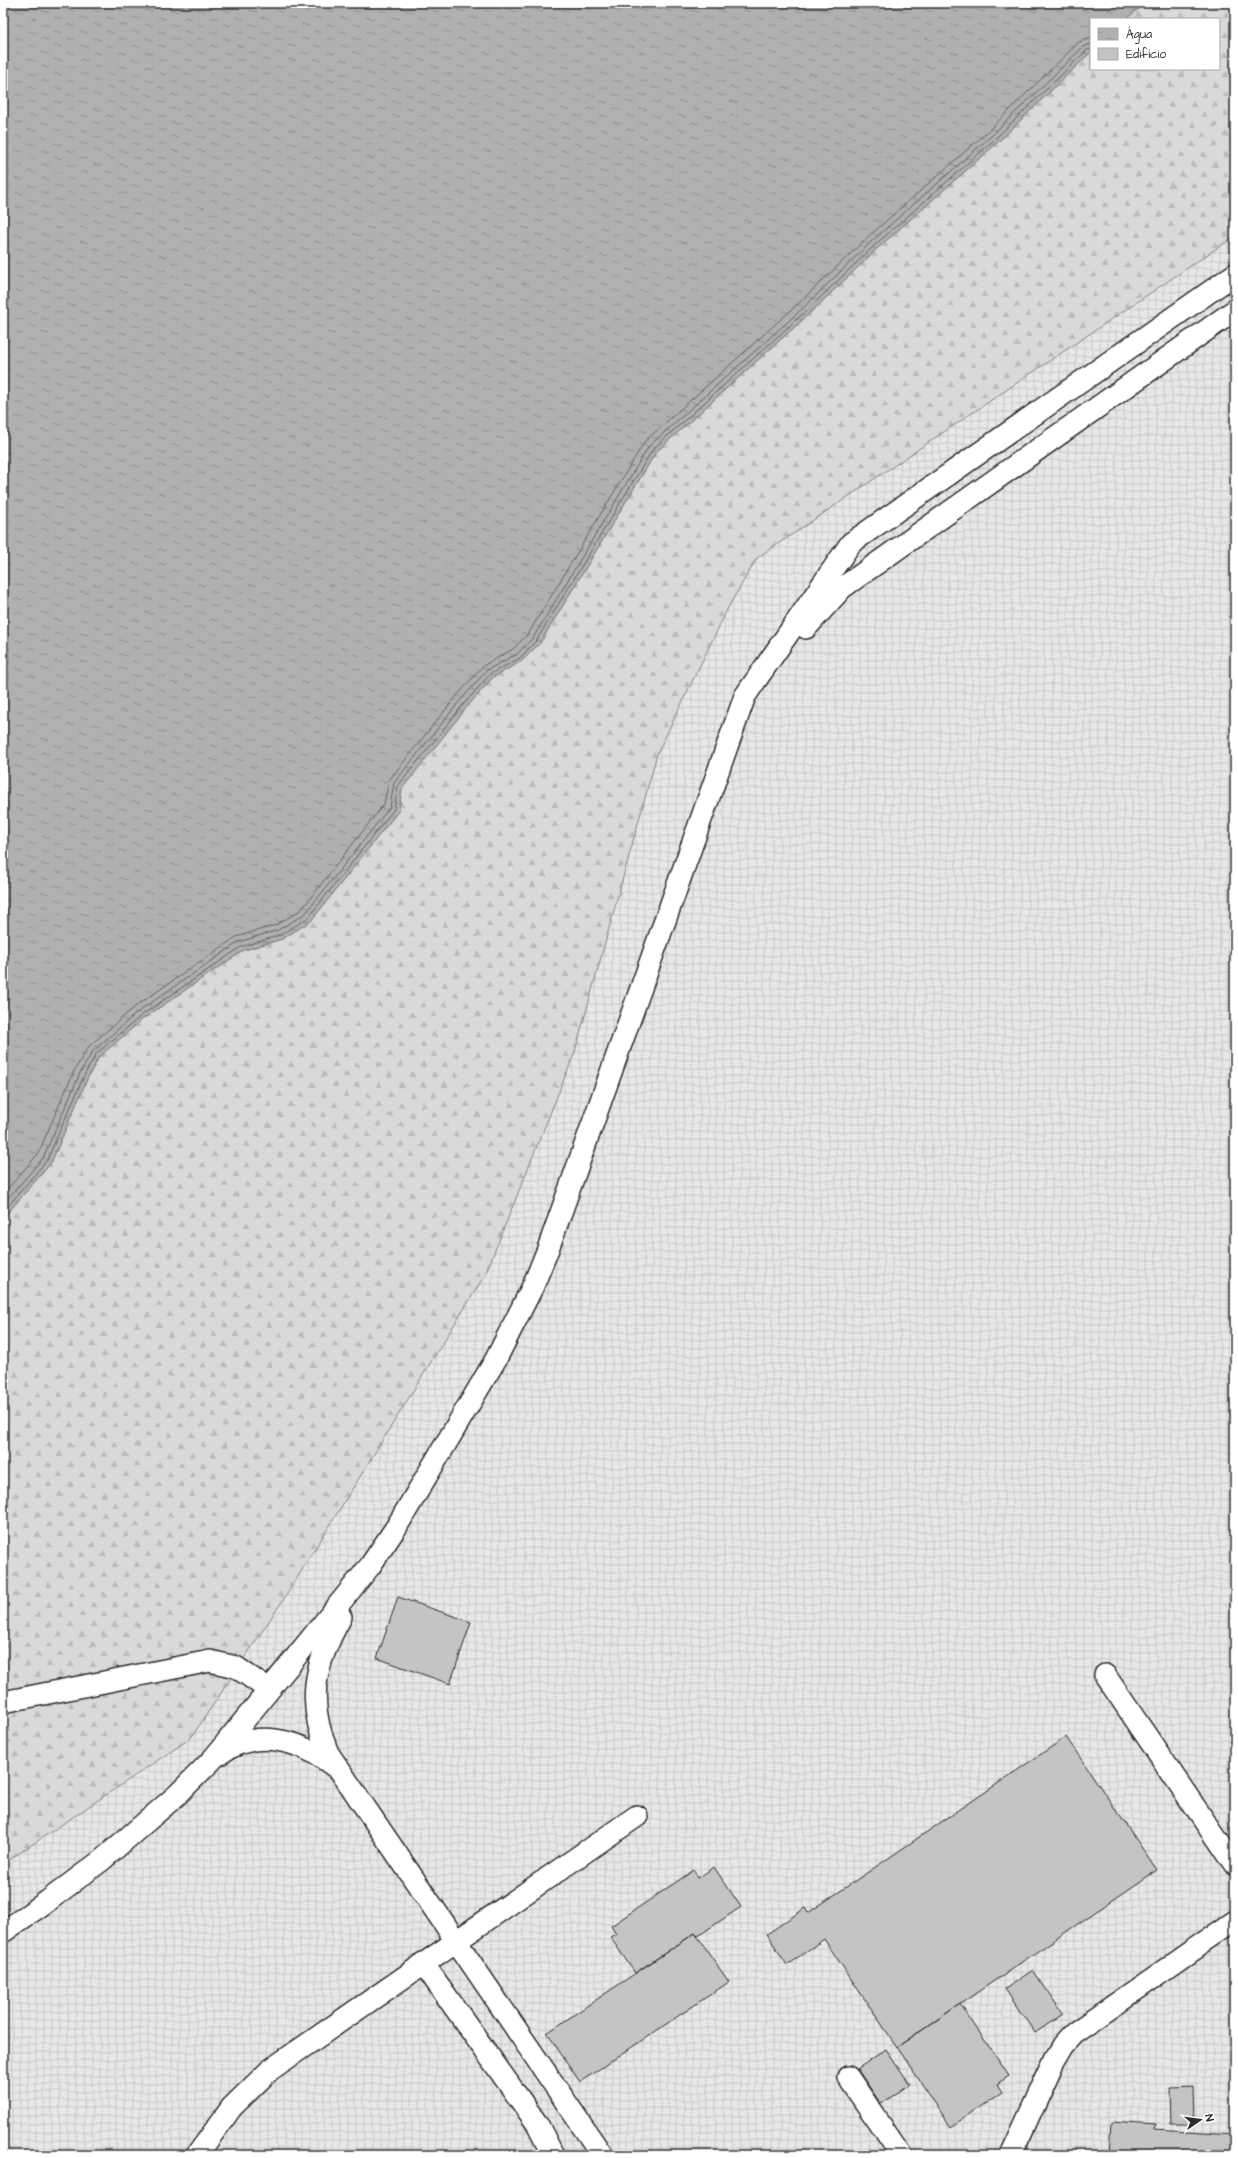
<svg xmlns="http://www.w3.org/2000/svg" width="1238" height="2158" font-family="'Architects Daughter',sans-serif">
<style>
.industrial{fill:url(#industrial-grid)}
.forest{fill:url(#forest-firs);stroke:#828282}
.water{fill:url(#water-ripples);stroke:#7b7b7b}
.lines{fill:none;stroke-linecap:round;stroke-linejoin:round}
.shore{stroke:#606060;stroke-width:1}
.building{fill:#c4c4c4;stroke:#2b2b2b}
.service-casing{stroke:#2b2b2b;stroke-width:24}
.service{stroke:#fff;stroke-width:21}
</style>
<defs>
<pattern id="industrial-grid" width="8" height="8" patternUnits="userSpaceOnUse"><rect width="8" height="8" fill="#e8e8e8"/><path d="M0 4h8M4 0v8" fill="none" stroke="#c7c7c7"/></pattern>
<pattern id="forest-firs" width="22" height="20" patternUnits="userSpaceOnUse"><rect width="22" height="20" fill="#d9d9d9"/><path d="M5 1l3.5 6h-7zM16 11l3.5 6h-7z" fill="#bababa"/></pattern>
<pattern id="water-ripples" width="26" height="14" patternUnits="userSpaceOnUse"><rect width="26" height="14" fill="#b0b0b0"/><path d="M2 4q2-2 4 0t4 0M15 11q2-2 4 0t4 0" fill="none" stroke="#8f8f8f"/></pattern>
</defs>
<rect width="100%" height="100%" fill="#f7f7f7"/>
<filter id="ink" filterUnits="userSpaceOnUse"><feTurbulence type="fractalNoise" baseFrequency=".025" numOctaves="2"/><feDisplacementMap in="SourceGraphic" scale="8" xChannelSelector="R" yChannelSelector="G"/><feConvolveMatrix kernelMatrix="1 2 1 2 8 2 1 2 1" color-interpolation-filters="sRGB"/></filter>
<g filter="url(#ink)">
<!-- industrial -->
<path class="industrial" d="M1146,3H1235V2155H3V1218L311,921L540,643L656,452L1091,52V69H1219V19H1126Z"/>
<!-- forest -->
<path class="forest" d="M1146,3H1235V236L757,558L729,606L657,754L575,1052L485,1275L289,1591L191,1738L3,1864V1218L51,1163L88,1077L99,1057L144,1018L244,950L282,939L311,921L399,810L401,789L466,708L493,677L522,661L540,643L656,452L809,314L879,247L996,144L1091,52V69H1219V19H1126Z"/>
<!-- water -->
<path class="water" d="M3,3H1146L1126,19H1091V52L996,144L879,247L809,314L656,452L540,643L522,661L493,677L466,708L402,789L399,810L311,921L282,939L244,950L144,1018L99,1057L88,1077L51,1163L3,1218Z"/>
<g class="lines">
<!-- shore -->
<path class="shore" d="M3,1194L38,1154L74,1071L89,1046L136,1006L236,937L276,925L301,910L384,804L389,780L455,698L483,666L513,649L528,634L645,441L799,303L869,236L986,133L1079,42L1091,38
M3,1204L43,1158L80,1073L93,1051L139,1011L239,942L278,930L305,914L390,807L394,783L459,702L487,670L517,654L533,638L649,446L803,308L873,240L990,137L1083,47L1091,44
M3,1212L47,1160L84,1076L96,1054L142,1015L241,947L280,935L308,918L394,809L398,786L463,705L490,674L520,658L536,641L653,449L806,311L876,244L993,141L1087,50L1091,49"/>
</g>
<!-- building -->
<path class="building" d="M398,1597L471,1622L450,1684L377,1658Z
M1066,1737L1157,1870L897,2047L824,1939L787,1965L767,1934L805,1908L808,1913Z
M714,1867L741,1907L698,1936L695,1933L635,1973L610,1937L616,1934L611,1926L694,1870L698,1878Z
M695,1933L729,1982L580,2082L547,2033Z
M1033,1970L1063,2014L1035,2033L1005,1989Z
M960,2004L1009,2076L997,2084L1002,2092L951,2127L897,2047Z
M886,2049L910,2084L881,2104L857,2069Z
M1193,2087L1194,2124H1170L1169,2088Z
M1111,2122L1156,2125L1155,2130L1235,2135V2155H1109Z"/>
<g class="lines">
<!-- service casing -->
<g class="service-casing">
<path id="service" d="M806,628L842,588L1235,310
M341,1617C314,1665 306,1701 328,1753L602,2155
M1105,1675L1235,1866
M3,1702L210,1661L236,1667L269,1690
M218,1755C256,1727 301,1740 335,1767
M3,1932L49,1900L102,1860L177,1795L212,1760L370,1566L397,1526L496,1359L533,1286L548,1249L745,696L851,543L1235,274
M423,1963L538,2125L553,2155
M848,2077L901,2155
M197,2155L232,2107L270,2070L637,1816
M1011,2155L1055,2059L1064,2044L1074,2033L1235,1921"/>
</g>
<!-- service -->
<use href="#service" class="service"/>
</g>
</g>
<!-- margin -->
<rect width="1238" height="2158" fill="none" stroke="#fff" stroke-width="16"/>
<rect x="8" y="8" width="1222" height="2142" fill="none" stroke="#2b2b2b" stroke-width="1.5" filter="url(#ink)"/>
<!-- legend -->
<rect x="1090" y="18" width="130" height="52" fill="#ffffff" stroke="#aaaaaa"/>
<rect x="1098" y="28" width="20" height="12" fill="url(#water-ripples)" stroke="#aaaaaa"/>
<text x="1126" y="38" font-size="12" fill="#2b2b2b">Água</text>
<rect x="1098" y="48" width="20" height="12" fill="#c4c4c4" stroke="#aaaaaa"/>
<text x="1126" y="58" font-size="12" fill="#2b2b2b">Edifício</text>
<!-- north arrow -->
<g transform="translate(1200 2120) rotate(77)" stroke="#ffffff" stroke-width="3" paint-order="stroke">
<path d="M0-3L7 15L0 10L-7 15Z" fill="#2b2b2b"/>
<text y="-6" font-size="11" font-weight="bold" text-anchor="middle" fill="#2b2b2b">N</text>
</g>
</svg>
